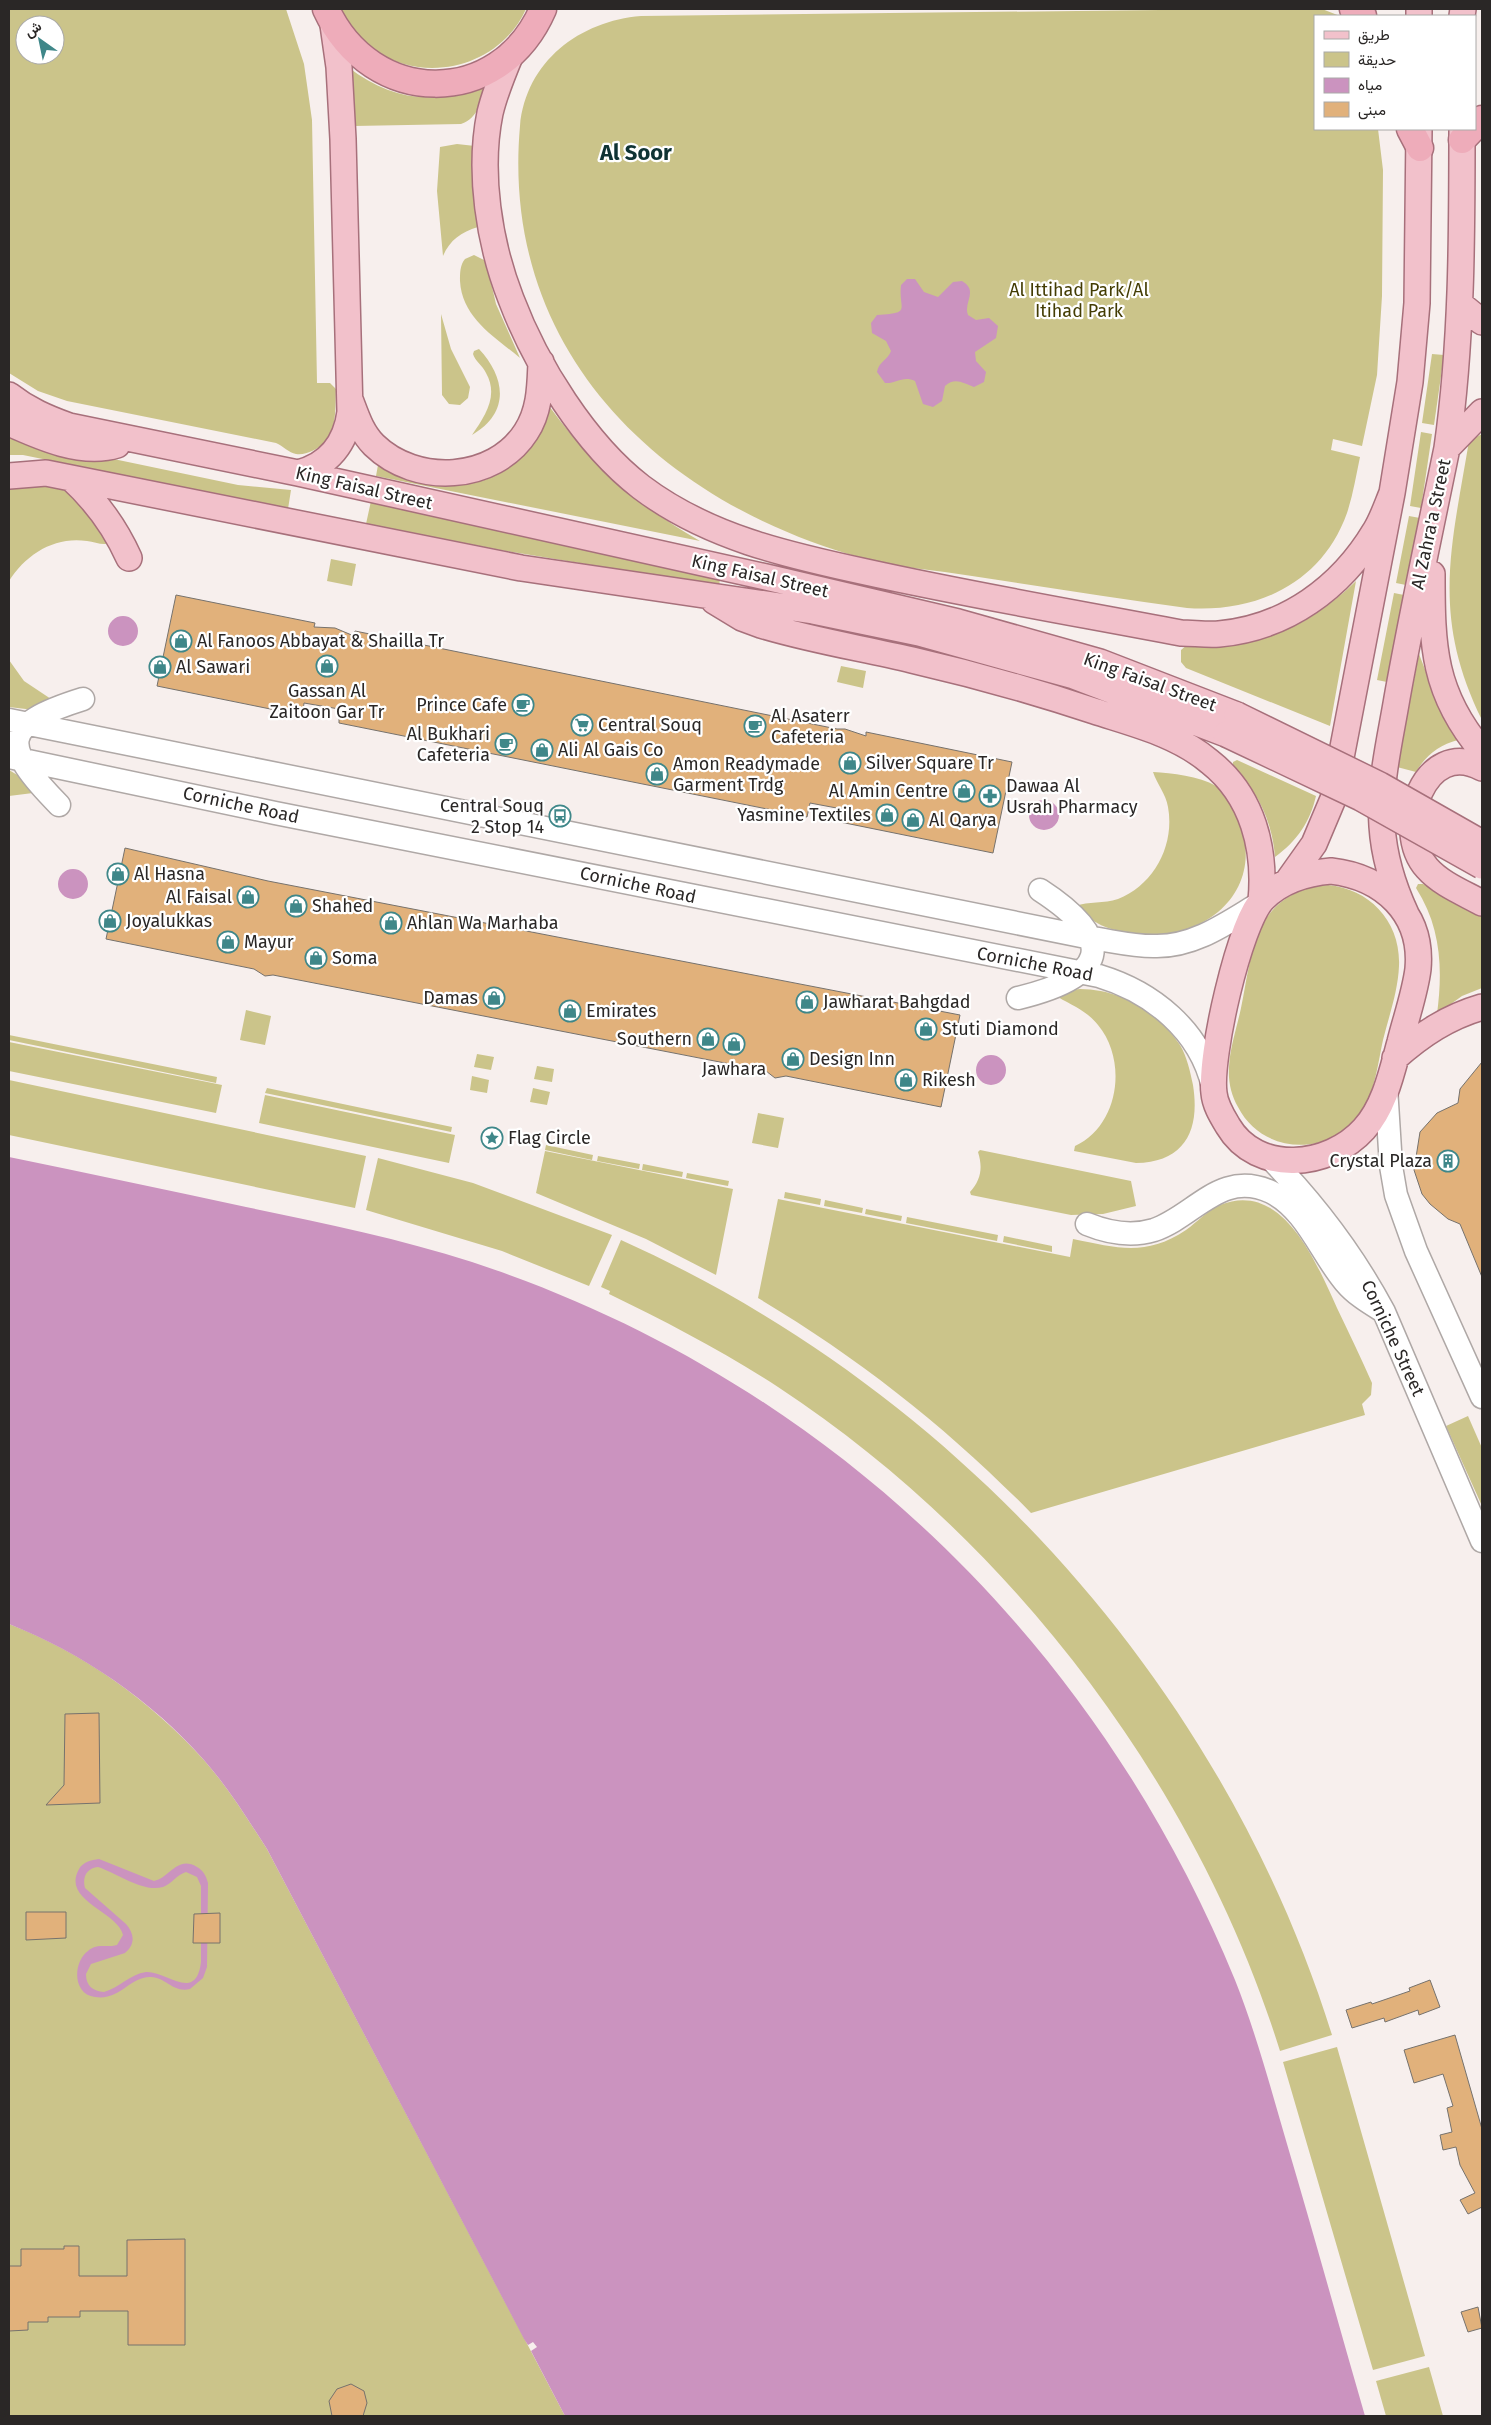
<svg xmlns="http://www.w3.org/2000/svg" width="1491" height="2425" font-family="'Fira Sans',Vazirmatn,sans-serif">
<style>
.green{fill:#cbc48a;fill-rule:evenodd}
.water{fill:#cb93bf;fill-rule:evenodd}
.building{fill:#e1b17b;stroke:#76726d}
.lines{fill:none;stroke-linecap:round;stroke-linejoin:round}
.secondary-casing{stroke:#afa8a6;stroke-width:25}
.primary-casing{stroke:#a7707b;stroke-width:28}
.trunk-casing{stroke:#a7707b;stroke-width:29}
.secondary{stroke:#fff;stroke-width:22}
.primary{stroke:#f2c1cb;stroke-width:25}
.trunk{stroke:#eeacba;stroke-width:26}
.primary-bridge-casing{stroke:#a7707b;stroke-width:28;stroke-linecap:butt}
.primary-bridge{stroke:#f2c1cb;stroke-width:25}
.labels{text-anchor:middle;stroke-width:4.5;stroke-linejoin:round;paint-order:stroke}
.park-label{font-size:18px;fill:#433c03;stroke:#fff}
.street-label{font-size:18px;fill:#2a2726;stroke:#fff}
.poi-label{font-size:18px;fill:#2a2726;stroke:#fff;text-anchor:start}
.district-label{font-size:22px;font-weight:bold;fill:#0f3334;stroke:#fff}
</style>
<rect width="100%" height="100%" fill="#f7efed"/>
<!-- green -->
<path class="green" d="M9,9H286L304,64L312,120L317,383H330L336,389C335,413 338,440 312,451C307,453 302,455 296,454C289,453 283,446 276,443L67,401L38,391L9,373ZM25,25H55V55H25Z
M341,9H526C501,65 429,85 377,52C360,41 351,26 341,9Z
M1242,9H1322L1340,16H1315V129H1378L1383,170L1382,296L1377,375L1362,446L1333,439L1331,450L1360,457C1356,476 1353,495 1347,513C1322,583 1257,613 1187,608C1115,598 1044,587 972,576C936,570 898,568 862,558C659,502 500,350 520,126C526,61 580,21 641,16Z
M348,67C392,101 435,106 486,84C481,100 479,118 461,124L354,126Z
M457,144L475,146L478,227C461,232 450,240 443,256L437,191L440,147Z
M474,255L486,261L496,304L520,358C495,337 462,318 460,281C460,273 460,265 465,259Z
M441,314L451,349L470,387L468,398L460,405L449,404L442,395Z
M479,349C506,378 510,413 472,435C485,416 499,396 486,373C483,366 475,361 473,354L474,351Z
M1432,354L1444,355L1434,425L1422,423Z
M549,406C590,463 640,507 700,541L376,476L378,465C401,474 447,487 472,483C497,479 524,460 536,438C542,428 545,417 549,406Z
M9,431L37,443L238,485L291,490L288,509L23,455H9Z
M1421,432L1432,434L1421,508L1410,506Z
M1482,434V720C1431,616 1451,549 1469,441Z
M9,485L50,486L76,494L110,543C103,546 95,542 87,541C55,536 26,554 9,581Z
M371,501L720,579L719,586L500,550L366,524Z
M1409,516L1420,518L1406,585L1396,583Z
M331,559L356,564L352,586L327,581Z
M1356,581L1330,726L1186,668L1181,662V650L1187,645C1208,644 1230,645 1250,641C1291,634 1326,610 1356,581Z
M1394,593L1404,595L1387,682L1377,680Z
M1419,654L1436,698L1458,740C1439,745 1426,755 1416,772L1397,767Z
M9,660L24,681L51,699L34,710L9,707Z
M841,666L866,671L863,688L837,682Z
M1237,760L1316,796C1310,822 1297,841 1275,857C1272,820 1258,793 1233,765V762Z
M9,770L24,779L33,793L9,796Z
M1153,772C1172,773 1199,776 1216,786C1229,795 1233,806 1239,820C1266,889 1208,941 1140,934C1112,931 1096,927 1076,906C1088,901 1104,904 1118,899C1154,885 1175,845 1168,807C1166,794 1157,784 1153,772Z
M1418,884H1423L1482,917V988L1462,996L1437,1014C1443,969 1441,927 1416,888Z
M1328,885C1370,889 1401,922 1399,966C1398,991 1389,1016 1383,1040C1378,1063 1375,1091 1362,1112C1332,1157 1263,1156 1238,1107C1231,1095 1228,1081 1229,1067C1230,1047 1237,1027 1241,1008C1246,984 1249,957 1258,934C1261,926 1266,918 1271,912C1286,894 1306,887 1328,885Z
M1080,989C1120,989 1158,1012 1180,1045C1187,1057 1190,1071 1193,1085C1200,1129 1186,1162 1136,1163L1074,1151L1075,1146C1119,1126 1128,1061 1098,1025C1087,1011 1073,1006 1058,997L1071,990Z
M246,1010L271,1016L265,1045L240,1040Z
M9,1035L217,1077L216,1083L9,1040Z
M9,1042L222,1085L216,1113L9,1071Z
M477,1054L494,1057L491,1070L474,1067Z
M537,1066L554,1069L552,1082L534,1079Z
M472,1076L489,1080L487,1093L470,1090Z
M9,1080L366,1156L355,1208L9,1135Z
M267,1088L452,1127L451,1132L265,1093Z
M533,1088L550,1092L547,1105L530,1102Z
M265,1095L455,1135L449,1163L259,1123Z
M758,1113L784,1118L778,1148L752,1143Z
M546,1145L593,1155L592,1160L545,1150Z
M980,1150L1131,1181L1136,1206L1103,1214L1071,1215L971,1195L970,1192C981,1180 983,1168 978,1152Z
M545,1151L733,1189L716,1275L646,1239L536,1193Z
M598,1156L640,1164L639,1169L597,1161Z
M378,1158L473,1183L612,1235L589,1286L502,1251L366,1210Z
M643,1164L683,1172L682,1177L642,1170Z
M687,1173L729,1181L728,1186L686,1178Z
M785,1192L821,1199L820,1205L784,1198Z
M778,1199L1070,1257L1073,1239C1118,1248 1145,1257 1186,1230C1197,1222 1207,1211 1220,1205C1283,1179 1317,1264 1337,1308C1349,1333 1361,1358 1372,1383L1371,1395L1362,1404L1365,1415L1031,1513C949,1429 859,1358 758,1298Z
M825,1200L863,1208L862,1213L824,1206Z
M866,1209L902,1216L901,1221L865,1214Z
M907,1217L998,1235L997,1241L906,1223Z
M1004,1236L1052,1246V1252L1003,1242Z
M621,1240C956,1390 1222,1683 1332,2035L1280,2051C1197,1785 1011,1540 778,1387C724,1352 667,1322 609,1294L610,1291L601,1287Z
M1468,1416L1482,1448V1506L1446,1426Z
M9,1624C82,1652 151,1701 203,1759C228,1787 247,1818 267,1849L565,2416H9Z
M1337,2047L1425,2356L1373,2370L1283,2062Z
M1429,2367L1443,2416H1386L1376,2381Z"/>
<!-- water -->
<path class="water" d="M907,279H915L924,292L938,297L953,282L962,281C979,291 963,302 968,315L976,320L989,318L998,326L996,338L975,352L976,361L986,372L984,382L974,387C963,383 955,377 945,386L942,401L933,407L923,404L915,381C903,375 896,384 885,383L877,372C879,361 888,360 891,351L886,341L872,333L871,323L877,315C913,313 898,310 901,285Z
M108 631a15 15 0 1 1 30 0a15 15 0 1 1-30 0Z
M1029 815a15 15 0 1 1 30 0a15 15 0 1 1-30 0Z
M58 884a15 15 0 1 1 30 0a15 15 0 1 1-30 0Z
M976 1070a15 15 0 1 1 30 0a15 15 0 1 1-30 0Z
M9,1157C88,1173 167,1190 246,1207C322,1223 398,1238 472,1262C823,1377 1096,1640 1235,1980C1256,2033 1271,2089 1287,2144C1314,2235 1339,2326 1365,2416H565L531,2351L537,2347L533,2342L528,2345L524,2339L267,1849C247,1818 228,1787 203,1759C151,1700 82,1653 9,1624Z
M99,1859L154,1881C170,1878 177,1855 197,1867C204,1871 206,1876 208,1883L207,1967L203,1978L190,1989C173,1993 167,1978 151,1977C130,1976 120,2001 95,1997C72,1994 73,1962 88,1951C97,1943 107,1948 117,1945L123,1935C118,1911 61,1901 79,1869C83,1862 91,1860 99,1859ZM98,1867C117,1873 143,1893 163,1887C172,1884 176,1875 186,1872L197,1877L201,1886V1962C196,2003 167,1971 146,1972C130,1974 119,1988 104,1992C93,1991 86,1986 86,1974L91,1964L125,1953C135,1945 135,1934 126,1924L85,1888C82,1877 87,1868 98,1867Z"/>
<!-- building -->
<path class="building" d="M176,595L315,623L314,627L335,628L354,636L355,631L837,729H845L866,736V732L1012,762L993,853L840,822L842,809L810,803L807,817L339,723V709L304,703L303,712L296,711L295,714L157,686Z
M125,848L268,881L960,1015L941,1107L786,1076L775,1078L766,1071L273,975L265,976L254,969L106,939Z
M1482,1062V1277L1460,1224L1448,1219L1430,1204L1422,1194L1414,1170L1420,1132L1437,1113L1458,1103L1460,1089Z
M99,1713L100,1803L46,1805L64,1785L65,1714Z
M26,1912H66V1938L26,1940Z
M220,1913V1943H193L194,1914Z
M1430,1980L1440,2007L1419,2015L1418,2010L1385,2022L1384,2018L1352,2028L1346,2010L1371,2002L1372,2004L1410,1991L1409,1988Z
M1455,2035L1482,2129V2207L1468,2214L1460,2200L1475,2193L1460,2165L1456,2147L1443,2150L1440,2135L1452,2132L1447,2108L1453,2106L1443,2074L1414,2083L1404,2050Z
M185,2239V2345H128V2311H80V2317H48V2322H28V2330L9,2331V2266H21V2249H64V2246H79V2276H127V2240Z
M1478,2307L1482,2328L1468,2332L1461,2312Z
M351,2384L364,2391L367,2403L363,2416H332L329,2401L337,2389Z"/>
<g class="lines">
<!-- secondary casing -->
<g class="secondary-casing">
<path id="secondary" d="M9,720L1091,938C1113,941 1135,947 1157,946C1196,946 1228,922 1260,903
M9,757L275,813L1099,976C1152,992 1200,1030 1213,1087
M59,805C0,745 0,725 83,699
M1018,998C1106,977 1120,942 1040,890
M1386,1087L1391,1166L1396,1195L1416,1251L1482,1397
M1269,1157C1315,1204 1353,1254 1384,1312L1482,1541
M1087,1224C1109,1233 1131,1237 1154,1230C1195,1216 1221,1169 1271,1192C1306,1209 1321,1254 1345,1282C1355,1294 1368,1302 1381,1310"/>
</g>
<!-- primary casing -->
<g class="primary-casing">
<path id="primary" d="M1419,9V16
M1462,16L1463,9
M511,54C503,73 495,92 490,113C478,172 489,243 511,299C536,365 585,444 641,487C707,537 787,555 866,572C970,595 1076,613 1181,633C1193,633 1207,635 1219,634C1286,628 1341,588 1375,531C1382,520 1387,505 1392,493
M1460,304L1482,322
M9,395C28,410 47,418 69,426L298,473L766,577L958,622L1100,662L1237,715
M351,402C357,418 362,433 374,445C416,486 494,482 526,432C540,411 540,386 541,362
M9,423C40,437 82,456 117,445
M1447,448L1482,412
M298,473C329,465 346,443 350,412L343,139L339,67L333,25
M9,476L46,473L521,568L813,611L919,633L1074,676L1226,734
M71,478C96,501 115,527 129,558
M1432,574C1432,646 1433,693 1482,751
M714,601L742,618L761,625C810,640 861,648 912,660C973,674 1034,691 1094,711C1134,724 1177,734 1210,762C1253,796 1266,849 1261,901
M1482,768C1425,737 1392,829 1427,868C1441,884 1464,893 1482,903
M1331,871C1383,877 1423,913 1418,969C1415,993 1406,1018 1400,1042C1392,1071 1385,1106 1364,1129C1329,1168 1257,1175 1228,1126C1222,1116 1215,1105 1214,1093C1209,1058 1239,924 1263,899C1281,881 1306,873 1331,871Z
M1287,882L1314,844L1333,799L1392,493L1410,382L1417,303L1419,129
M1406,914C1393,886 1384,857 1382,826C1379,784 1390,740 1397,698C1412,614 1430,531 1447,448C1462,342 1462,236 1462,129
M1395,1058C1422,1034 1448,1017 1482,1007"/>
</g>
<!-- trunk casing -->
<g class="trunk-casing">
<path id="trunk" d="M326,9C371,107 499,110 543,9
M1353,9L1363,16
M1410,129L1420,148
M1462,140L1482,119"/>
</g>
<!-- secondary -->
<use href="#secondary" class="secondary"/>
<!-- primary -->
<use href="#primary" class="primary"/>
<!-- trunk -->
<use href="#trunk" class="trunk"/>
<!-- primary-bridge casing -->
<g class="primary-bridge-casing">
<path id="primary-bridge" d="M1237,715L1380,785L1482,843
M1226,734L1361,798L1482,866"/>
</g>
<!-- primary-bridge -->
<use href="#primary-bridge" class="primary-bridge"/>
</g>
<!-- icons -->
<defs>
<g id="shop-ring" transform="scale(1.125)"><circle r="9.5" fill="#fff" stroke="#3f8789" stroke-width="1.5"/><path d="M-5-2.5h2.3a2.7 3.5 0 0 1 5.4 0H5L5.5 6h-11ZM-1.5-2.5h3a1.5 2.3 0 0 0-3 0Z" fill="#3f8789"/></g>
<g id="cafe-ring" transform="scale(1.125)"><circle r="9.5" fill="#fff" stroke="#3f8789" stroke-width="1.5"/><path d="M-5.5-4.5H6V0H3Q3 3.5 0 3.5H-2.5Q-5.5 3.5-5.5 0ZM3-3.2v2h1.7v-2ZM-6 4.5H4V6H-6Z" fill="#3f8789"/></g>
<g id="supermarket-ring" transform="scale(1.125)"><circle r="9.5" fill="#fff" stroke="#3f8789" stroke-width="1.5"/><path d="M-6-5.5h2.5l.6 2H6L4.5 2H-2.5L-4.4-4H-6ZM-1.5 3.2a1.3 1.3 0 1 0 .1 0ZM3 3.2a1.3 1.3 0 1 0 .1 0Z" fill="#3f8789"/></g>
<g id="pharmacy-ring" transform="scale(1.125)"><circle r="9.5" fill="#fff" stroke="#3f8789" stroke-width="1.5"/><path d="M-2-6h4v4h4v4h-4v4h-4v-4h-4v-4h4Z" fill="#3f8789"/></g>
<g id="bus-ring" transform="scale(1.125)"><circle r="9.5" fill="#fff" stroke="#3f8789" stroke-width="1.5"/><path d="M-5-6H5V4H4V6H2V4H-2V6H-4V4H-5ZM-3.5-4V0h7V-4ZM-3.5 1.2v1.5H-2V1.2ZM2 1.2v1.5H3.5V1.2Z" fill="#3f8789"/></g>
<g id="sight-ring" transform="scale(1.125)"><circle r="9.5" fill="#fff" stroke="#3f8789" stroke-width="1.5"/><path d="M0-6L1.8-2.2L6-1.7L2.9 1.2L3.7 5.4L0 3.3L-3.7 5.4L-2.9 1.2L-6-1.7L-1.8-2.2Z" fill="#3f8789"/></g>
<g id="building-ring" transform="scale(1.125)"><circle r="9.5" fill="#fff" stroke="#3f8789" stroke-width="1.5"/><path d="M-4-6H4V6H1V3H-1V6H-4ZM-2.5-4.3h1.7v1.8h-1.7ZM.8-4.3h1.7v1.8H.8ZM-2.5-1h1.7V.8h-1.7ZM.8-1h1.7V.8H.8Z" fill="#3f8789"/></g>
</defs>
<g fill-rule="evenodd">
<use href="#shop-ring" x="181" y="641"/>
<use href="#shop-ring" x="327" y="666"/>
<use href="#shop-ring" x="160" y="667"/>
<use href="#cafe-ring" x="523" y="705"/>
<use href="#supermarket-ring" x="582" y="725"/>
<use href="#cafe-ring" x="755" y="726"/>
<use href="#cafe-ring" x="506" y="744"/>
<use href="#shop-ring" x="542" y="750"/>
<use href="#shop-ring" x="850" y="763"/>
<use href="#shop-ring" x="657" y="774"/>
<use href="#shop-ring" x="964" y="791"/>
<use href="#pharmacy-ring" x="990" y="796"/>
<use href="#shop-ring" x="887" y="815"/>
<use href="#bus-ring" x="560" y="816"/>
<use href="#shop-ring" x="913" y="820"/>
<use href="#shop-ring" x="118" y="874"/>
<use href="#shop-ring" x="248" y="897"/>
<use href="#shop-ring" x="296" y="906"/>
<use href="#shop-ring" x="110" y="921"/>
<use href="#shop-ring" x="391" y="923"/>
<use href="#shop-ring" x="228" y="942"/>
<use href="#shop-ring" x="316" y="958"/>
<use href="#shop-ring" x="494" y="998"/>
<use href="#shop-ring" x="807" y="1002"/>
<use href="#shop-ring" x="570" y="1011"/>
<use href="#shop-ring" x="926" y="1029"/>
<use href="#shop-ring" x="708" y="1039"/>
<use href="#shop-ring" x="734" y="1044"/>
<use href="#shop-ring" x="793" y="1059"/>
<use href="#shop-ring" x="906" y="1080"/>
<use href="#sight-ring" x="492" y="1138"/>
<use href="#building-ring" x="1448" y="1161"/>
</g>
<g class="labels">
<!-- park labels -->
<g class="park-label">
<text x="1079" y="296">Al Ittihad Park/Al<tspan x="1079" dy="21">Itihad Park</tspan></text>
</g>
<!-- street labels -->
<g class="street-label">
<text transform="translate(364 488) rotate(13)" y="6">King Faisal Street</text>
<text transform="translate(1431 524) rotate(-78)" y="6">Al Zahra'a Street</text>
<text transform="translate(760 576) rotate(13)" y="6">King Faisal Street</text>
<text transform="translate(1150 682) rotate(20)" y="6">King Faisal Street</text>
<text transform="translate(241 805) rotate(12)" y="6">Corniche Road</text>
<text transform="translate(638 885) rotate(12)" y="6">Corniche Road</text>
<text transform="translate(1035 964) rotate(11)" y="6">Corniche Road</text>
<text transform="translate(1393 1338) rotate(65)" y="6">Corniche Street</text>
</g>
<!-- poi labels -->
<g class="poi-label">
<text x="197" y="647">Al Fanoos Abbayat &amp; Shailla Tr</text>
<text x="176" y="673">Al Sawari</text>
<text x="327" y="697" text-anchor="middle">Gassan Al<tspan x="327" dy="21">Zaitoon Gar Tr</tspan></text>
<text x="507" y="711" text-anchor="end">Prince Cafe</text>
<text x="771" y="722">Al Asaterr<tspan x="771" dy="21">Cafeteria</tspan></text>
<text x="598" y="731">Central Souq</text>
<text x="490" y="740" text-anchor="end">Al Bukhari<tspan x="490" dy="21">Cafeteria</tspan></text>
<text x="558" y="756">Ali Al Gais Co</text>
<text x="866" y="769">Silver Square Tr</text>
<text x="673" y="770">Amon Readymade<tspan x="673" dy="21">Garment Trdg</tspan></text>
<text x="1006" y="792">Dawaa Al<tspan x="1006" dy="21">Usrah Pharmacy</tspan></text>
<text x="948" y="797" text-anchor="end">Al Amin Centre</text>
<text x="544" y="812" text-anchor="end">Central Souq<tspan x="544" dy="21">2 Stop 14</tspan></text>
<text x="871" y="821" text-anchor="end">Yasmine Textiles</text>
<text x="929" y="826">Al Qarya</text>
<text x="134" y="880">Al Hasna</text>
<text x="232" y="903" text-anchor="end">Al Faisal</text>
<text x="312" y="912">Shahed</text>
<text x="126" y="927">Joyalukkas</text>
<text x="407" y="929">Ahlan Wa Marhaba</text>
<text x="244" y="948">Mayur</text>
<text x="332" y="964">Soma</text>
<text x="478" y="1004" text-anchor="end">Damas</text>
<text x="823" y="1008">Jawharat Bahgdad</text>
<text x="586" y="1017">Emirates</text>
<text x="942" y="1035">Stuti Diamond</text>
<text x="692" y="1045" text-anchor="end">Southern</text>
<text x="809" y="1065">Design Inn</text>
<text x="734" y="1075" text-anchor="middle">Jawhara</text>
<text x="922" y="1086">Rikesh</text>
<text x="508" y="1144">Flag Circle</text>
<text x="1432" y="1167" text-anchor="end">Crystal Plaza</text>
</g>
<!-- district labels -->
<g class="district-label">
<text x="636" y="160">Al Soor</text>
</g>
</g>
<!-- border -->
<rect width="1491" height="2425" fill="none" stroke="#2a2726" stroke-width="20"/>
<!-- legend -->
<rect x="1314" y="15" width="162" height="115" fill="#ffffff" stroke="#aaa9a8"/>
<rect x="1324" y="31" width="25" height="8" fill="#f2c1cb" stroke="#aaa9a8"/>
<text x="1358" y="40" font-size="15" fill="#2a2726">طريق</text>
<rect x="1324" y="52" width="25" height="15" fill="#cbc48a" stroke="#aaa9a8"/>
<text x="1358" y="65" font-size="15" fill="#2a2726">حديقة</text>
<rect x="1324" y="78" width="25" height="15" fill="#cb93bf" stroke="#aaa9a8"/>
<text x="1358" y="90" font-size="15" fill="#2a2726">مياه</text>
<rect x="1324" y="102" width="25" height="15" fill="#e1b17b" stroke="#aaa9a8"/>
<text x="1358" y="115" font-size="15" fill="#2a2726">مبنى</text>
<!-- north arrow -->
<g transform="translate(40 40) rotate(327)"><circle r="24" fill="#ffffff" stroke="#aaa9a8"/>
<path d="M0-4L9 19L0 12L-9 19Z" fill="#3f8789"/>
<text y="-8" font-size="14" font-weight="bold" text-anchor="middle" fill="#2a2726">ش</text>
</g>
</svg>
